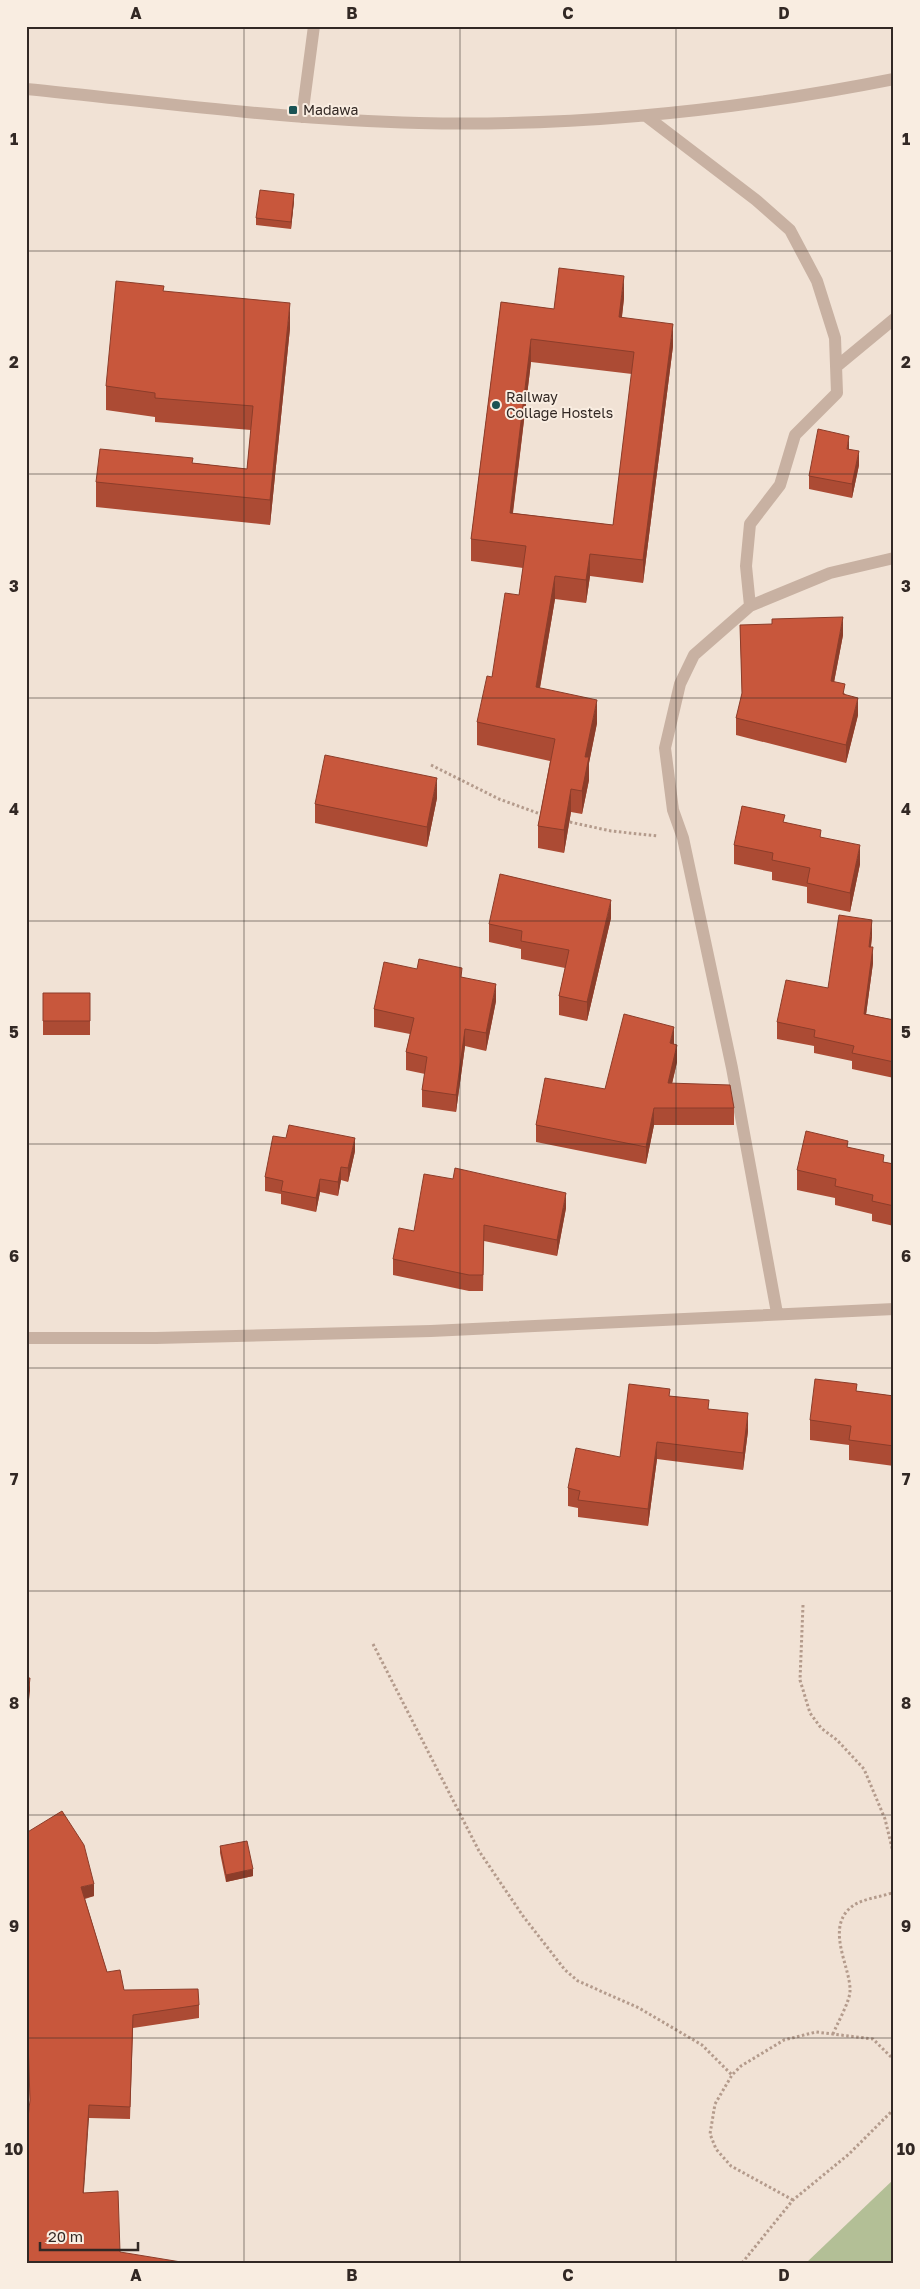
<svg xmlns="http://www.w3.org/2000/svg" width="920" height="2289" font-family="'Golos Text',sans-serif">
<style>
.green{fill:#b3bf96}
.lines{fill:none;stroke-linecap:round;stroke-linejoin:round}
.path{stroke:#b49b8c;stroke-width:3;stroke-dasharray:2.5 2.5;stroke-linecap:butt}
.minor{stroke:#c8b1a2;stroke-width:12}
.wall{fill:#ac4b34;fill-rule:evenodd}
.shaded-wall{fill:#8c3d2a}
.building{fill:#c8573c;stroke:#8c3d2a;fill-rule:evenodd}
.grid{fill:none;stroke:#322824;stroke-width:1;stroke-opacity:0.55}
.poi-dot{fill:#1a5354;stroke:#f9ede1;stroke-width:2}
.labels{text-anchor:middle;stroke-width:4;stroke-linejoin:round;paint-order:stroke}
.poi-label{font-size:14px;fill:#322824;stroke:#f9ede1;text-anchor:start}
.neatline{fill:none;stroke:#322824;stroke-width:2}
.grid-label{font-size:16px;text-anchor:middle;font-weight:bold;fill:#322824}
</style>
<rect width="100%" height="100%" fill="#f1e2d5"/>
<!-- green -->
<path class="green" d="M894,2179V2263H806Z"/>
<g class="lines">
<!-- path -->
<path class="path" d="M431,765L499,799L543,815
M565,821L611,831L658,836
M803,1605L800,1680L810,1713L821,1728L837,1740L864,1769L885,1819L894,1856
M373,1644L479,1851L523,1916L565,1970L578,1981L639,2008L702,2045L732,2075
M833,2034C837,2024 850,2001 850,1991C851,1969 827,1932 848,1910C859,1898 880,1898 894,1892
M793,2200L731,2166L716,2149L710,2134L715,2104L732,2075L741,2066L784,2040L816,2032L873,2039L894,2060
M742,2263L793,2200L849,2154L894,2109"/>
<!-- minor -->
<path class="minor" d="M26,89C157,102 288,120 419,123C579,127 738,110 894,79
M646,116L756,200L790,230L817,281L835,338L837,393L795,435L780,485L750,524L746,566L750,606
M302,117L314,26
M836,367L894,319
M777,1313L732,1068L683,838L673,810L665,748L680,684L694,655L750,606L830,573L894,558
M26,1338H156L431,1331L894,1309"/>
</g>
<!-- wall -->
<path class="wall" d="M294,201L291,229L256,225V218Z
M164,291L290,328L270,525L96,507V482L193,463L247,469L251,430L155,422V417L106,410V386Z
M624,298L622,317L673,346L643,583L590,576L586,603L555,599L540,688L597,723L589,763V780L582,814L571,812L564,853L538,848V826L550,761L477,745V722L519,595L523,568L471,561V539L501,302L554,309ZM531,362L632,374L613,525L513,513Z
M849,449L859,465L852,498L809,489V476Z
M740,625L843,635L834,682L845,694L858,715L846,763L736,735V718L742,695Z
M437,798L427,847L315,823V804Z
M785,822L821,837L860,864L850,912L807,903V887L772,880V872L734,864V845Z
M611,918L587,1021L559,1015V996L565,968L521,959V949L489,942V924Z
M872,936L871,947L873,963L866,1014L894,1020V1078L852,1069V1061L814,1053V1046L777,1039V1022L828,988Z
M462,977L496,1001L486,1051L465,1046L456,1112L422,1107V1090L425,1074L406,1070V1052L410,1034L374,1027V1009Z
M43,993H90V1035H43Z
M674,1044L677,1062L672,1084L734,1108V1125H654L646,1164L536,1142V1125L605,1089Z
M848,1147L884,1162L894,1164V1226L872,1221V1214L835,1205V1198L797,1190V1170Z
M355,1151L348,1182L341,1180L338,1196L320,1192L316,1212L281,1204V1194L265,1191V1177Z
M566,1208L557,1256L484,1241L483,1291H469L393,1275V1259L414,1231Z
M857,1391L894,1396V1466L849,1460V1445L810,1440V1420Z
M670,1396L709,1409L748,1431L743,1470L657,1459L648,1526L578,1517V1508L568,1506V1488L620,1457Z
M26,1833L94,1896L85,1899L107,1972L124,1990L199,2005V2018L133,2028L130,2119L89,2118L26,2263L30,2104L28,2052H26Z
M220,1846L253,1876L226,1882L220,1853Z"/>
<!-- shaded-wall -->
<path class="shaded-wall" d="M294,194V201L291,229V222Z
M624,276V298L619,340V317Z
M290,303V328L270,525V500Z
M673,324V346L643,583V560Z
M531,339V362L510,535V513Z
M849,436V449H847Z
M859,451V465L852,498V484Z
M590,554V576L586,603V580Z
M555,576V599L536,710V687Z
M843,617V635L831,698V681Z
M858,698V715L846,763V745Z
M597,700V723L589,763V780L582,814V791L585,757Z
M437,778V798L427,847V827Z
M571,789V812L564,853V830Z
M860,845V864L850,912V893Z
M611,900V918L587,1021V1002Z
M872,920V936L869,963V947Z
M873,947V963L864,1030V1014Z
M496,984V1001L486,1051V1033Z
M674,1027V1044L670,1060V1043Z
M465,1029V1046L456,1112V1095Z
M677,1045V1062L668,1100V1083Z
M654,1108V1125L646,1164V1147Z
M355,1138V1151L348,1182V1168Z
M341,1167V1180L338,1196V1182Z
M320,1179V1192L316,1212V1198Z
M566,1193V1208L557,1256V1240Z
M748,1413V1431L743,1470V1453Z
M657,1442V1459L648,1526V1509Z
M30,1678V1691L26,1726V1714Z
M253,1869V1876L226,1882V1875Z
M94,1884V1896L81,1899V1887Z
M28,2039V2052H26V2040Z
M89,2105V2118L83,2205V2193Z"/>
<!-- building -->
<path class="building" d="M260,190L294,194L291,222L256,218Z
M559,268L624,276L619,317L673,324L643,560L590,554L586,580L555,576L536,687L597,700L585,757H589L582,791L571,789L564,830L538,826L555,739L477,722L487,676L492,677L505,593L519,595L526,546L471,539L501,302L554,309ZM531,339L634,352L613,525L510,513Z
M116,281L164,286L163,291L290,303L270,500L96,482L100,449L193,458L192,463L247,469L253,406L155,398V393L106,386Z
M818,429L849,436L847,449L859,451L852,484L809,476Z
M843,617L831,681L845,684L843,694L858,698L846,745L736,718L742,693L740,625L772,624V619Z
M325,755L437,778L427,827L315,804Z
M742,806L785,815L783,822L821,830L820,837L860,845L850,893L807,883L810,868L772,860L773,853L734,845Z
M500,874L611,900L587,1002L559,996L569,950L521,941L522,931L489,924Z
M839,915L872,920L869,947H873L864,1014L894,1020V1062L852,1053L854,1046L814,1037L815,1030L777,1022L786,980L828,988Z
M419,959L462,968L461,977L496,984L486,1033L465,1029L456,1095L422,1090L427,1057L406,1052L414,1018L374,1009L384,962L417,969Z
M43,993H90V1021H43Z
M624,1014L674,1027L670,1043L677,1045L668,1083L730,1085L734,1108H654L646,1147L536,1125L545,1078L605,1089Z
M289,1125L355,1138L348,1168L341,1167L338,1182L320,1179L316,1198L281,1191L283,1181L265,1177L273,1136L286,1138Z
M806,1131L848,1141L847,1147L884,1155L883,1162L894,1164V1206L872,1201L873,1195L835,1186L836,1179L797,1170Z
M455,1168L566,1193L557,1240L484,1225L483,1275H469L393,1259L399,1228L414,1231L424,1174L453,1179Z
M815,1379L857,1384L856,1391L894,1396V1446L849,1440L851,1426L810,1420Z
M629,1384L670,1389L669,1396L709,1400L708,1409L748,1413L743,1453L657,1442L648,1509L578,1500L580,1491L568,1488L576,1448L620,1457Z
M26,1678H30L26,1714Z
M62,1811L84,1845L94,1884L81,1887L107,1972L120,1970L124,1990L198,1989L199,2005L133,2015L130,2107L89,2105L83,2193L118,2191L120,2252L181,2262V2263H26V2136L30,2100L28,2039L26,2040V1833Z
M247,1841L253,1869L226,1875L220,1846Z"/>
<!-- grid -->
<path class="grid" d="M244,26V2263M460,26V2263M676,26V2263M26,251H894M26,474H894M26,698H894M26,921H894M26,1144H894M26,1368H894M26,1591H894M26,1815H894M26,2038H894"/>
<!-- markers -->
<g class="poi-dot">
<rect x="288" y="105" width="10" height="10" rx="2.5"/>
<circle cx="496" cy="405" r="5"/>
</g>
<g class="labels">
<!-- poi labels -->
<g class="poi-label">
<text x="303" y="115">Madawa</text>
<text x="506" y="402">Railway<tspan x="506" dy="16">Collage Hostels</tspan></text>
</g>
</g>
<!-- border -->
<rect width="920" height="2289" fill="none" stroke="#f9ede1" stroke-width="55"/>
<!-- scale -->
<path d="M40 2242v8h98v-8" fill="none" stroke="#322824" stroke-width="2.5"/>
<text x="48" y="2242" font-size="15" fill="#322824" stroke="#f9ede1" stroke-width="4" paint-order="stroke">20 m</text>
<rect x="28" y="28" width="864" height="2234" class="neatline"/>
<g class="grid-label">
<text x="136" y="19">A</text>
<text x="352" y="19">B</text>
<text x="568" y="19">C</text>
<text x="784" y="19">D</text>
<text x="14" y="145">1</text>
<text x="906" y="145">1</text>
<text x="14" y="368">2</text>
<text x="906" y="368">2</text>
<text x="14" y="592">3</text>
<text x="906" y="592">3</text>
<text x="14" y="815">4</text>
<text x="906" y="815">4</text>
<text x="14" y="1038">5</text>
<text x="906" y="1038">5</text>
<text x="14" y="1262">6</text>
<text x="906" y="1262">6</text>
<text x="14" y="1485">7</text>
<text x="906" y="1485">7</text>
<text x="14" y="1709">8</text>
<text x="906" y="1709">8</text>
<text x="14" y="1932">9</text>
<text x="906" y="1932">9</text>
<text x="14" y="2155">10</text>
<text x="906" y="2155">10</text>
<text x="136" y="2281">A</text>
<text x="352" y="2281">B</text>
<text x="568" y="2281">C</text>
<text x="784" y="2281">D</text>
</g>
</svg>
